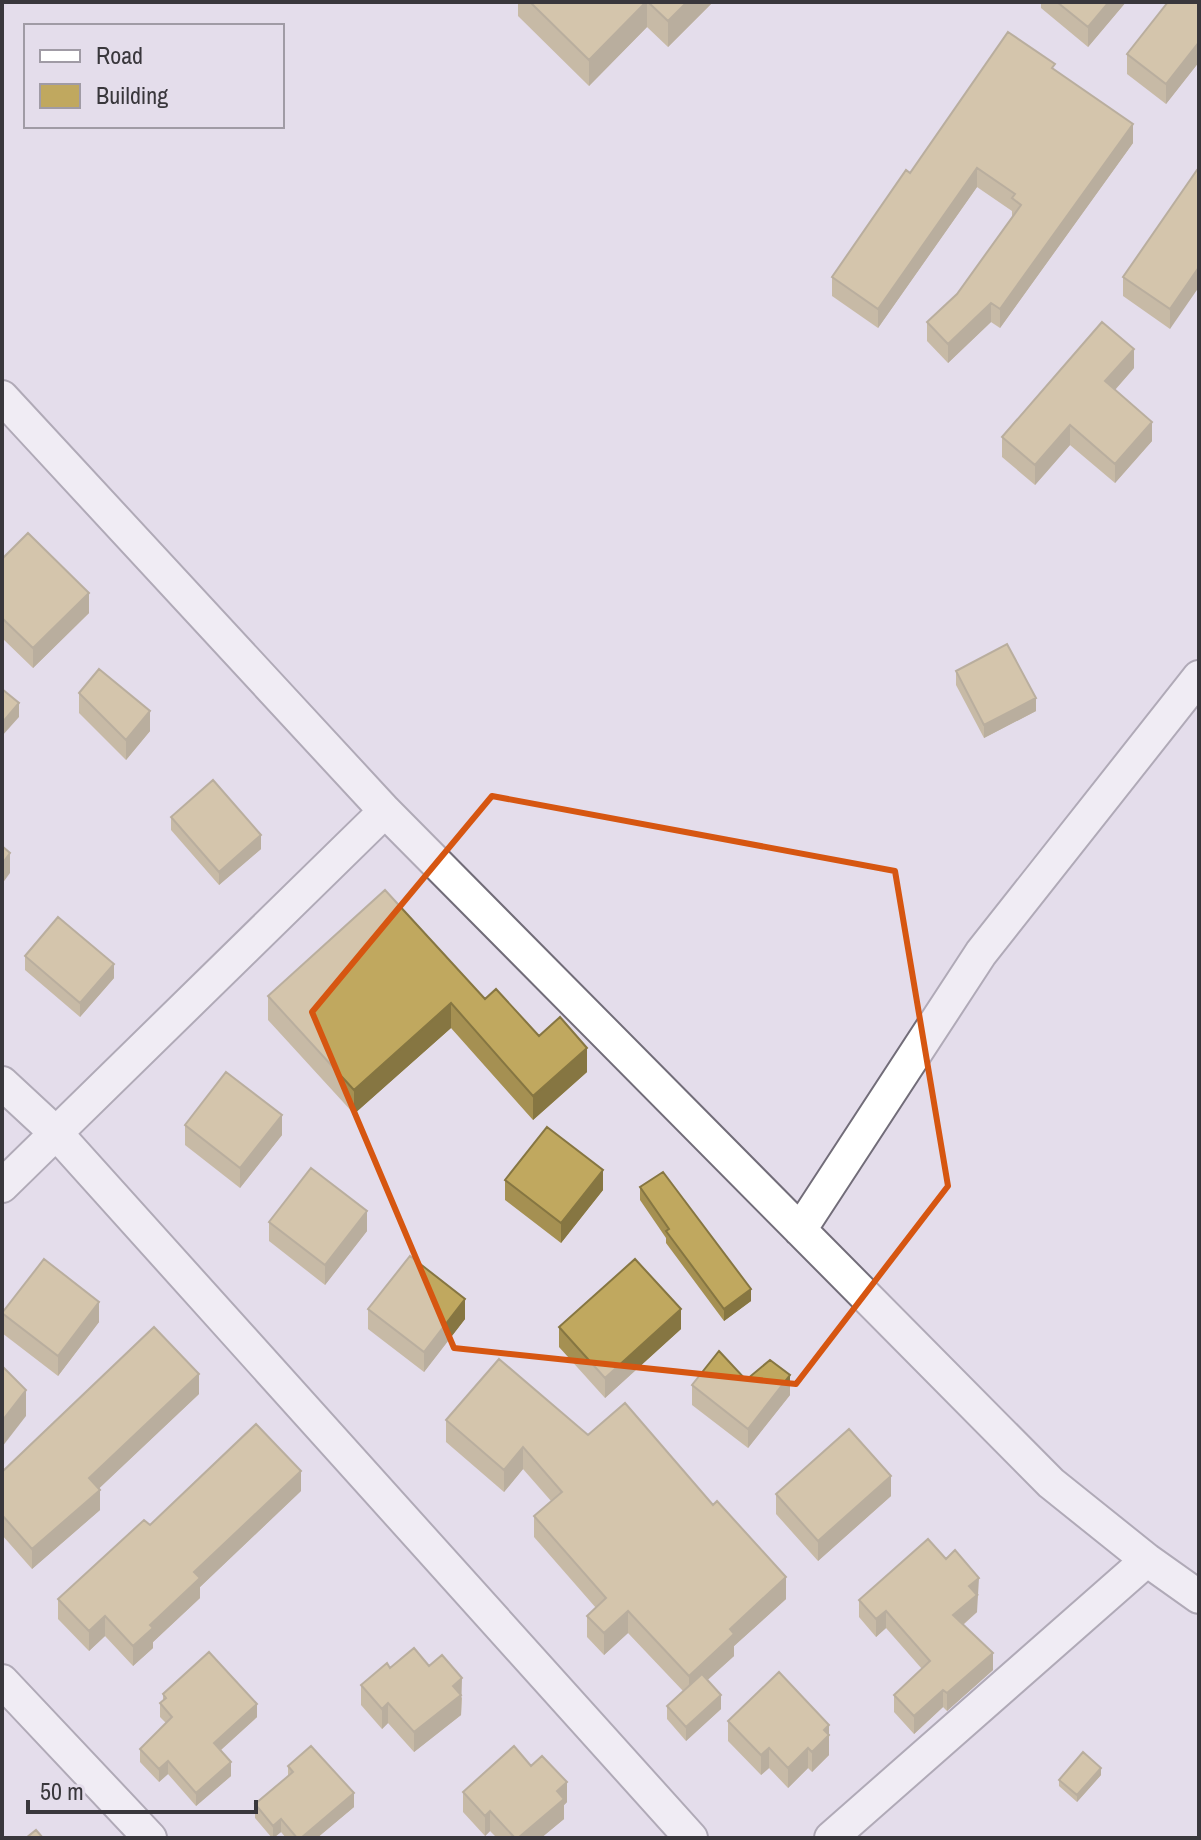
<svg xmlns="http://www.w3.org/2000/svg" width="1201" height="1840" font-family="'Archivo Narrow',sans-serif">
<style>
.lines{fill:none;stroke-linecap:round;stroke-linejoin:round}
.minor-casing{stroke:#726d79;stroke-width:36}
.minor{stroke:#fff;stroke-width:32}
.wall{fill:#a59052}
.shaded-wall{fill:#867642}
.building{fill:#c0a85f;stroke:#867642;stroke-width:2}
.marked{fill:none;stroke:#d65611;stroke-width:6;stroke-linejoin:round}
</style>
<rect width="100%" height="100%" fill="#e4ddeb"/>
<g class="lines">
<!-- minor casing -->
<g class="minor-casing">
<path id="minor" d="M2,397L385,811L1051,1483L1147,1560L1199,1597
M2,1083L57,1134L691,1838
M2,1186L385,811
M800,1230L981,953L1199,677
M2,1681L150,1838
M831,1838L1147,1560"/>
</g>
<!-- minor -->
<use href="#minor" class="minor"/>
</g>
<!-- wall -->
<path class="wall" d="M518,2H711V4L668,47L647,27L589,86L518,16Z
M1041,2H1126L1088,47L1041,8Z
M1199,2V62L1166,104L1127,74V54Z
M1055,70L1133,143L1000,328L991,322L948,363L927,341V322L957,294L1012,217V211L977,187L878,328L832,296V277Z
M1199,171L1170,329L1123,296V277Z
M1134,368L1115,390L1152,441L1115,483L1070,445L1035,485L1002,457V437Z
M2,559L89,613L33,668L2,638Z
M956,671L1036,711L984,738L956,685Z
M79,693L150,731L126,760L79,713Z
M171,817L261,849L219,885L171,830Z
M25,956L114,978L80,1017L25,970Z
M268,996L485,999L539,1036L587,1072L533,1120L451,1028L354,1114L268,1020Z
M185,1125L282,1135L240,1188L185,1145Z
M505,1180L603,1190L561,1243L505,1200Z
M640,1187L751,1301L724,1321L666,1243V1238L640,1200Z
M269,1222L367,1231L325,1285L269,1241Z
M368,1309L465,1319L424,1372L368,1329Z
M2,1312L99,1322L58,1376L2,1333Z
M559,1327L681,1329L605,1398L559,1347Z
M746,1380L790,1395L748,1448L692,1405V1385Z
M199,1394L98,1489L100,1510L32,1569L2,1535V1472Z
M446,1420L588,1435L786,1599L734,1646V1656L707,1680L721,1709L686,1741L667,1719V1706L683,1691L628,1633L604,1655L587,1637V1616L596,1608L534,1537V1516L551,1501L523,1469L504,1492L446,1442Z
M301,1491L200,1587V1598L153,1642V1648L133,1666L105,1636L89,1651L58,1619V1599Z
M776,1494L891,1496L818,1561L776,1514Z
M946,1559L979,1595L977,1596V1612L963,1625L993,1670L947,1711L943,1707L914,1734L894,1712V1695L922,1669L886,1628L876,1637L859,1617V1600Z
M429,1666L462,1698L461,1715L414,1752L388,1723L382,1729L361,1705V1685L390,1668Z
M163,1694L257,1717L221,1750L231,1776L196,1806L168,1774L159,1782L140,1762V1749L166,1723L160,1717V1703L163,1701Z
M728,1721L829,1734V1755L812,1772L808,1768L788,1788L769,1768L761,1775L728,1741Z
M288,1766L354,1807L317,1838H286L281,1832L274,1838H272L255,1818V1804L288,1777Z
M531,1766L567,1802L564,1805V1819L541,1838H497L490,1831L485,1836L463,1812V1792Z
M1101,1775L1077,1802L1059,1786V1780Z"/>
<!-- shaded-wall -->
<path class="shaded-wall" d="M647,2V27L589,86V60Z
M687,2H711V4L668,47V21Z
M1109,2H1126L1088,47V27Z
M1199,42V62L1166,104V84Z
M1133,124V143L1000,328V309Z
M977,168V187L878,328V309Z
M1199,267V287L1170,329V309Z
M991,303V322L948,363V344Z
M1134,349V368L1105,401V381Z
M1152,422V441L1115,483V464Z
M1070,425V445L1035,485V465Z
M89,593V613L33,668V648Z
M1036,698V711L984,738V725Z
M19,703V717L2,736V723Z
M150,711V731L126,760V740Z
M261,835V849L219,885V872Z
M10,853V873L2,884V864Z
M114,964V978L80,1017V1003Z
M451,1003V1028L354,1114V1090Z
M587,1048V1072L533,1120V1096Z
M282,1115V1135L240,1188V1168Z
M603,1170V1190L561,1243V1223Z
M367,1211V1231L325,1285V1265Z
M751,1289V1301L724,1321V1309Z
M465,1299V1319L424,1372V1352Z
M99,1302V1322L58,1376V1356Z
M681,1309V1329L605,1398V1378Z
M199,1374V1394L89,1498V1478Z
M790,1375V1395L748,1448V1429Z
M26,1390V1416L2,1447V1421Z
M523,1447V1469L504,1492V1470Z
M301,1471V1491L200,1587V1598L153,1642V1648L133,1666V1646L194,1572Z
M891,1476V1496L818,1561V1541Z
M100,1490V1510L32,1569V1549Z
M786,1577V1599L734,1646V1656L689,1697V1676L730,1629Z
M979,1578L977,1612L953,1633V1615L969,1586Z
M628,1611V1633L604,1655V1633Z
M886,1611V1628L876,1637V1619Z
M105,1616V1636L89,1651V1631Z
M993,1653V1670L947,1711V1693Z
M462,1678L461,1715L414,1752V1732L453,1686Z
M943,1690V1707L914,1734V1716Z
M721,1695V1709L686,1741V1727Z
M388,1703V1723L382,1729V1709Z
M257,1704V1717L214,1756V1743Z
M829,1725V1755L812,1772V1752L824,1730Z
M769,1748V1768L761,1775V1755Z
M808,1748V1768L788,1788V1768Z
M168,1761V1774L159,1782V1769Z
M231,1762V1776L196,1806V1793Z
M1101,1768V1775L1077,1802V1795Z
M567,1782V1802L564,1805V1819L541,1838H518L557,1791Z
M354,1793V1807L317,1838H301Z
M490,1811V1831L485,1836V1816Z
M281,1819V1832L273,1838V1826Z"/>
<!-- building -->
<path class="building" d="M530,2H646L589,60Z
M648,2H687L668,21Z
M1057,2H1109L1088,27Z
M1168,2H1199V42L1166,84L1127,54Z
M1008,32L1055,64L1052,68L1133,124L1000,309L991,303L948,344L927,322L957,294L1021,205L1012,198L1015,194L977,168L878,309L832,277L906,170L910,173Z
M1197,170L1199,171V267L1170,309L1123,277Z
M1102,322L1134,349L1105,381L1152,422L1115,464L1070,425L1035,465L1002,437Z
M28,533L89,593L33,648L2,618V559Z
M1007,644L1036,698L984,725L956,671Z
M99,669L150,711L126,740L79,693Z
M2,689L19,703L2,723Z
M213,780L261,835L219,872L171,817Z
M2,846L10,853L2,864Z
M385,890L485,999L496,989L539,1036L560,1017L587,1048L533,1096L451,1003L354,1090L268,996Z
M58,917L114,964L80,1003L25,956Z
M226,1072L282,1115L240,1168L185,1125Z
M547,1127L603,1170L561,1223L505,1180Z
M311,1168L367,1211L325,1265L269,1222Z
M663,1172L751,1289L724,1309L666,1231L669,1229L640,1187Z
M410,1256L465,1299L424,1352L368,1309Z
M44,1259L99,1302L58,1356L2,1313Z
M635,1259L681,1309L605,1378L559,1327Z
M154,1327L199,1374L89,1478L100,1490L32,1549L2,1515V1472Z
M719,1351L746,1380L770,1360L790,1375L748,1429L692,1385Z
M499,1359L588,1435L625,1403L713,1505L717,1501L786,1577L730,1629L734,1634L689,1676L628,1611L604,1633L587,1616L606,1598L534,1516L562,1492L523,1447L504,1470L446,1420Z
M2,1366L26,1390L2,1421Z
M256,1424L301,1471L194,1572L200,1578L150,1625L153,1628L133,1646L105,1616L89,1631L58,1599L144,1520L150,1525Z
M849,1429L891,1476L818,1541L776,1494Z
M928,1539L946,1559L955,1550L979,1578L969,1586L977,1595L953,1615L993,1653L947,1693L943,1690L914,1716L894,1695L930,1661L886,1611L876,1619L859,1600Z
M414,1648L429,1666L442,1655L462,1678L453,1686L461,1695L414,1732L388,1703L382,1709L361,1685L387,1663L390,1668Z
M209,1652L257,1704L214,1743L231,1762L196,1793L168,1761L159,1769L140,1749L172,1717L160,1703L166,1698L163,1694Z
M779,1672L829,1725L824,1730L829,1735L812,1752L808,1748L788,1768L769,1748L761,1755L728,1721Z
M702,1674L721,1695L686,1727L667,1706Z
M311,1746L354,1793L301,1838H297L281,1819L273,1826L255,1804L293,1772L288,1766Z
M514,1746L531,1766L542,1756L567,1782L557,1791L564,1799L518,1838H515L490,1811L485,1816L463,1792Z
M1083,1752L1101,1768L1077,1795L1059,1780Z
M36,1830L43,1838H26Z"/>
<!-- marked area -->
<path d="M0 0H1201V1840H0ZM492,796L895,871L948,1186L796,1384L454,1348L312,1012Z" fill="#e4ddeb" fill-opacity=".55" fill-rule="evenodd"/>
<path class="marked" d="M492,796L895,871L948,1186L796,1384L454,1348L312,1012Z"/>
<!-- border -->
<rect width="1201" height="1840" fill="none" stroke="#39373c" stroke-width="8"/>
<!-- legend -->
<rect x="24" y="24" width="260" height="104" fill="#e4ddeb" stroke="#a09ba5" stroke-width="2"/>
<rect x="40" y="50" width="40" height="12" fill="#ffffff" stroke="#a09ba5" stroke-width="2"/>
<text x="96" y="64" font-size="24" fill="#39373c">Road</text>
<rect x="40" y="84" width="40" height="24" fill="#c0a85f" stroke="#a09ba5" stroke-width="2"/>
<text x="96" y="104" font-size="24" fill="#39373c">Building</text>
<!-- scale -->
<path d="M28 1800v12h228v-12" fill="none" stroke="#39373c" stroke-width="4"/>
<text x="40" y="1800" font-size="24" fill="#39373c" stroke="#e4ddeb" stroke-width="6" paint-order="stroke">50 m</text>
</svg>
